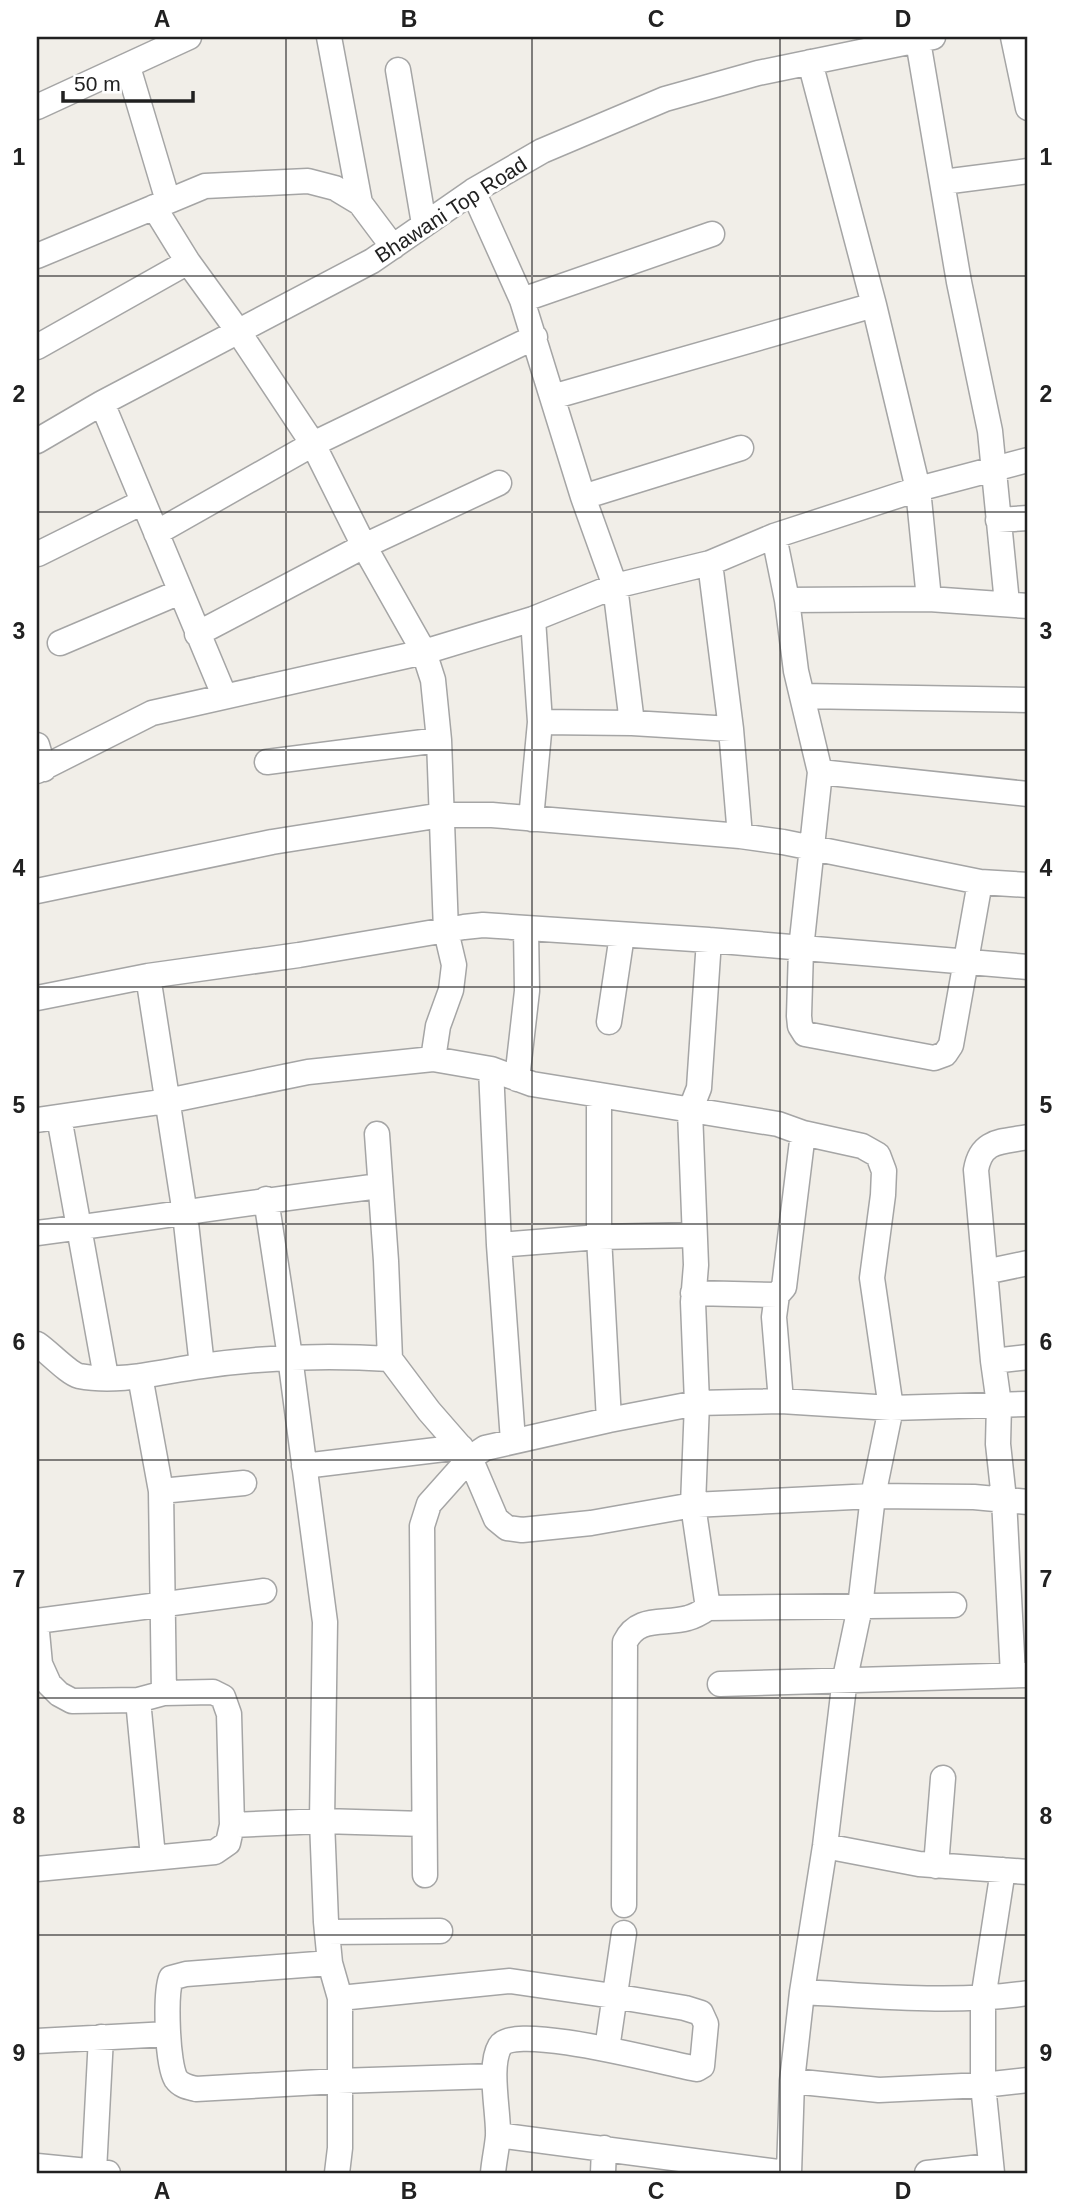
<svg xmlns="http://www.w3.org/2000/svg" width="1065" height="2210" font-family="Arial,sans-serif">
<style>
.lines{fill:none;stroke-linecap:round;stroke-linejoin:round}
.minor-casing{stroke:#a5a5a5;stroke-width:27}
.minor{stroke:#fff;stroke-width:24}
.grid{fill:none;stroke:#212121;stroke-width:2;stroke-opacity:0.55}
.labels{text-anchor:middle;stroke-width:6;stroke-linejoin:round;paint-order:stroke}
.street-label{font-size:21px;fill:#212121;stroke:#fff}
.neatline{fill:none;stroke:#212121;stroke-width:2.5}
.grid-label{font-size:23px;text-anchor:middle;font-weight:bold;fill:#212121}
</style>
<rect width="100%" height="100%" fill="#f1eee8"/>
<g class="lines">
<!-- minor casing -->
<g class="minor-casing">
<path id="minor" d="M329,37L360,203
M1013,37L1028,108
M918,41L959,282L990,431L1007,603
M810,62L874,305L918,489L929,599
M128,67L168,201
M398,70L424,224
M37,107L189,37
M943,182L1028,171
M473,191L522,300L583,497L615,586L632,723
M154,207L188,262L238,331L313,444L364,546L424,652L433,680L439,740L446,931L454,965L451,990L438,1026L433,1059
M37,256L205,186L308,181L335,188L360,203L393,247
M522,300L712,234
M37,347L188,262
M552,397L874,305
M102,403L224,695
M37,441L102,403L372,261L473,191L542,151L665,99L758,73L933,37
M583,497L741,448
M998,520L1028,518
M156,533L313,444L535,337
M774,536L787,600L796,671L820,772L801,949L799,1016L800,1026L805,1034L934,1058L945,1054L951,1045L980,882
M38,554L143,502
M710,563L731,729L740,836
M787,600L929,599L1028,606
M197,634L364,546L499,483
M60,643L180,592
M802,696L1028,700
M540,722L632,723L731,729
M37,745L44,769
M267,762L439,740
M37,771L152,713L424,652L533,619L615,586L710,563L774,536L918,489L1028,460
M820,772L1028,794
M531,819L540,722L533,619
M37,891L272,842L442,815H492L740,836L783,842L980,882L1028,885
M709,940L699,1088L690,1111L696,1265L693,1302L697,1403L693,1505L708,1608L954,1605
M148,976L185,1214L202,1366
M37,998L148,976L299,955L464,927L483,925L709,940L1028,967
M609,1022L622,935
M491,1069L499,1245L513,1441
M517,1079L527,991L526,929
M599,1097V1237L609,1420
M59,1117L106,1377
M37,1120L167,1101L308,1072L433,1059L491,1069L532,1084L778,1124L803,1133L862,1146L878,1155L884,1171L883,1195L872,1278L891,1408L873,1496L860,1607L845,1678L825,1846L802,1992L792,2081L789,2173
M377,1134L386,1261L390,1359
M266,1199L290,1357L325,1622L322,1821L326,1922L330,1963L340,1998V2148L337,2173
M37,1233C151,1218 265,1200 380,1186
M499,1245L599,1237L693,1235
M985,1272L1028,1263
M693,1293L777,1295
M37,1344C49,1352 68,1373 79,1376C120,1384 162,1371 202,1366C265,1357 327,1355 390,1359L429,1411L470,1458L496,1519L507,1528L522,1530L591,1523L693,1505L873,1496L974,1497L1028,1502
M993,1361L1028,1357
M140,1376L161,1491L164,1693L138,1700L153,1857
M781,1401L774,1317L777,1295L784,1287L803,1133
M304,1466L461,1447
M161,1491L244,1483
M37,1621L264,1591
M37,1632L40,1664L49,1684L59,1694L72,1701L138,1700
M1013,1675L1004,1499L998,1444L999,1404L993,1361L976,1170C981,1139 1002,1142 1028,1137
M720,1684L1027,1675
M164,1693L213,1692L223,1697L229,1714L232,1825
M825,1846L919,1864L1028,1872
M936,1866L943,1778
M37,1869L215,1852L228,1843L232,1825L322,1821L424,1824
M425,1875L422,1526L429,1504L470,1458L485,1448L609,1420L697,1403L781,1401L891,1408L1028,1404
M624,1905L625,1642C638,1615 664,1625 688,1618C696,1616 702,1612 708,1608
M327,1932L440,1931
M330,1963L186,1974L171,1978C165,1995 167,2064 176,2079C181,2086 188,2087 196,2089L338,2081L494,2076
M802,1992C878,1996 953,2004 1028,1993
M340,1998L510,1981L613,1996L685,2008L701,2013L706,2024L702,2066L697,2069C668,2064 514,2022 500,2046C488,2066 499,2113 498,2136C497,2148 494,2161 493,2173
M37,2041L168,2034
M607,2049L624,1933
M792,2081L879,2090L983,2085L1028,2080
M498,2135L786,2173
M37,2166L108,2173
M94,2171L101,2037
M603,2173L604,2148
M927,2173L990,2166
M992,2173L983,2085V1999L1003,1870"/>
</g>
<!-- minor -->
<use href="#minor" class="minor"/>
</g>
<!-- grid -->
<path class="grid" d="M286,37V2173M532,37V2173M780,37V2173M37,276H1028M37,512H1028M37,750H1028M37,987H1028M37,1224H1028M37,1460H1028M37,1698H1028M37,1935H1028"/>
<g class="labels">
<!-- street labels -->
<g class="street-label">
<text transform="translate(451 210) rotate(-33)" y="7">Bhawani Top Road</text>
</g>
</g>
<!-- border -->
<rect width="1065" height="2210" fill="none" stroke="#ffffff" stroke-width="77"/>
<!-- scale -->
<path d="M63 91v10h130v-10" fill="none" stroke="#212121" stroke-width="3.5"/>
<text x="74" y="91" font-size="21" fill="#212121" stroke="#ffffff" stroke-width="5" paint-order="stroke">50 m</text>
<rect x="38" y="38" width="988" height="2134" class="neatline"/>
<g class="grid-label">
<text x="162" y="27">A</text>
<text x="409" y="27">B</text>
<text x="656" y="27">C</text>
<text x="903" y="27">D</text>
<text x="19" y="165">1</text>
<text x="1046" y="165">1</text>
<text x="19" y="402">2</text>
<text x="1046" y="402">2</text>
<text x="19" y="639">3</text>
<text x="1046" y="639">3</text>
<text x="19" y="876">4</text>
<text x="1046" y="876">4</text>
<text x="19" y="1113">5</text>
<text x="1046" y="1113">5</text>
<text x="19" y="1350">6</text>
<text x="1046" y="1350">6</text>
<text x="19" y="1587">7</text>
<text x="1046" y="1587">7</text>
<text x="19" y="1824">8</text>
<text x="1046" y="1824">8</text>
<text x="19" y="2061">9</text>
<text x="1046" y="2061">9</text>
<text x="162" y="2199">A</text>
<text x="409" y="2199">B</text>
<text x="656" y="2199">C</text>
<text x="903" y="2199">D</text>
</g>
</svg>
